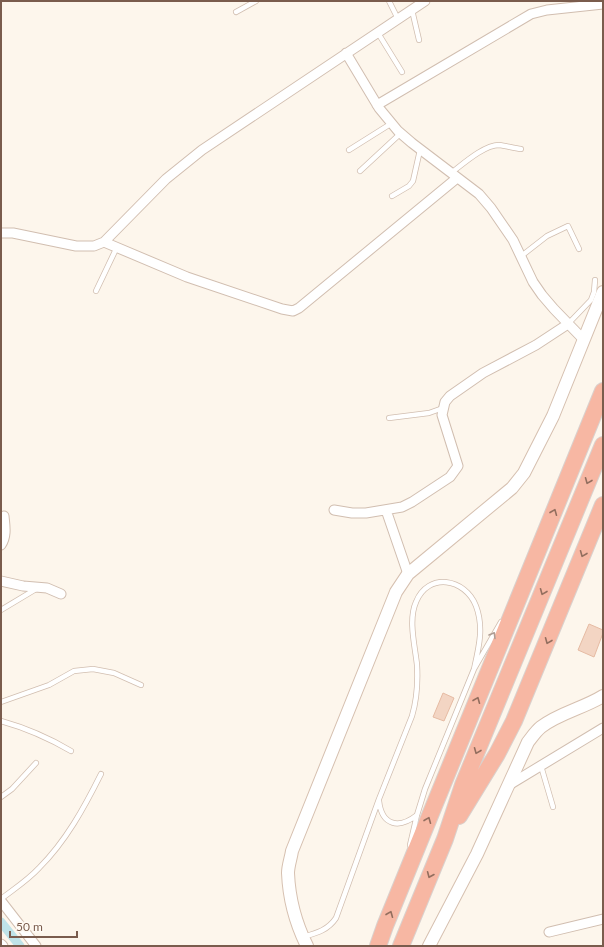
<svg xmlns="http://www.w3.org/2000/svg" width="604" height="947" font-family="Lato,sans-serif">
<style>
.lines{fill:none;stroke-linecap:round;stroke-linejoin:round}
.canal{stroke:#bfe3e8;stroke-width:9}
.building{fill:#f3d5c3;stroke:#e6bba3}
.lane-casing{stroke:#d1beb0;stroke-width:6}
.street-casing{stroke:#d1beb0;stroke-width:11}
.secondary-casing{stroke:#d6c0b0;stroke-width:14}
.highway-casing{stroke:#dad1cd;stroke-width:18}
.lane{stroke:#fff;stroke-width:4.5}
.street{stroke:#fff;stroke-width:9}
.secondary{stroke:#fff;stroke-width:12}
.highway{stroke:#f7b7a3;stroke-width:16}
.oneway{stroke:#936e5e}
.oneway2{stroke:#af9d94}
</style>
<rect width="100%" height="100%" fill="#fdf6ec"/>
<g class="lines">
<!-- canal -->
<path class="canal" d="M1,922L20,946"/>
</g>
<!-- building -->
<path class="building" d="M589,624L603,630V633L594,657L578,650Z
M443,693L454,698L444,721L433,717Z"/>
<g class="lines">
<!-- lane casing -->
<g class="lane-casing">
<path id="lane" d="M389,1L398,19
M412,10L419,40
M236,12L256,1
M378,33L402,72
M349,150L392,123
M360,171L401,133
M451,173C463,164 484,145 499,145C506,146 514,148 521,149
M392,196L409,186L413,181L420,150
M520,257L547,236L568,226L579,249
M96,291L117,247
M568,324L591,300L594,292L595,280
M389,418L429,413L443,408
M1,610L36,589
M1,702L49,685L74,671L93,669L114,673L141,685
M1,721C26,728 49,738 71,751
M541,766L553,807
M1,797L12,789L36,763
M379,801C382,826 399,829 417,815
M410,845L417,815L425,789L474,669L501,622
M1,899C14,889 28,880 39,868C66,841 84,808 101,774
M303,937C317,933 328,930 336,918L379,799L412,716C417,699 418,683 417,665C415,646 408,620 416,602C428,572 465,578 476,606C484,627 479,647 474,669"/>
</g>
<!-- street casing -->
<g class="street-casing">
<path id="street" d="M346,53L379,108L398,131L412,143L479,194L491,208L513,240L533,282L542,295L554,309L583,339
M377,105L531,14L547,10L603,4
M1,233H13L76,246H94L104,242L166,179L202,150L425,1
M104,242L187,277L282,309L293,311L299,308L457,178
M334,510L352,513H366L402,507L412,502L450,477L458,466L442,415L445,402L450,396L483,373L536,345L568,324
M386,510L408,574
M1,545C7,536 5,526 4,516
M1,581L23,586L47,588L61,594
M509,785L603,728
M1,901L36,946
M549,932L603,919
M1,944L3,946"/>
</g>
<!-- secondary casing -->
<g class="secondary-casing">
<path id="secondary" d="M307,946C296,924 289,897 288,873C288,866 291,858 292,851L396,592L408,574L512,488L524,473L553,416L603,292
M429,946L477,854L528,742C532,737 536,731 541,727C559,713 584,708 603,696"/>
</g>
<!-- highway casing -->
<g class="highway-casing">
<path id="highway" d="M459,816L497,754L514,721L603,505
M378,946L385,926L603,391
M401,946L445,839L463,785L603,445"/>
</g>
<!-- lane -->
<use href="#lane" class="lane"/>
<!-- street -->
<use href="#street" class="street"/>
<!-- secondary -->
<use href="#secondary" class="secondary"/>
<!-- highway -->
<use href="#highway" class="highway"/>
</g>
<!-- one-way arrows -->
<defs><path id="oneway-chevron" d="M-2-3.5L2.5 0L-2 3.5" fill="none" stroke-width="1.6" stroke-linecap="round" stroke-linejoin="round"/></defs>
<g class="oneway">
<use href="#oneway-chevron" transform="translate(588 481) rotate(112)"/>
<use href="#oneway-chevron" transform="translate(554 512) rotate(-68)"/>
<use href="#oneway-chevron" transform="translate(583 554) rotate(112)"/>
<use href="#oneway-chevron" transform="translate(543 592) rotate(112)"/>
<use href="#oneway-chevron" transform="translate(548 641) rotate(112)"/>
<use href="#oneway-chevron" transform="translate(477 700) rotate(-68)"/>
<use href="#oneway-chevron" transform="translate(477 751) rotate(112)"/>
<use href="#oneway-chevron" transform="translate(428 820) rotate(-68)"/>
<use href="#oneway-chevron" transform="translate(430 875) rotate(113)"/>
<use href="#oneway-chevron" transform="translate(390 914) rotate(-68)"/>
</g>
<use class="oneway2" href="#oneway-chevron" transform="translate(493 635) rotate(-59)"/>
<!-- border -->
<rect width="604" height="947" fill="none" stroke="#7a5c4d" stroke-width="4"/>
<!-- scale -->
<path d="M10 931v6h67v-6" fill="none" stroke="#7a5c4d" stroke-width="2"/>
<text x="16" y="931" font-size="12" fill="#7a5c4d" stroke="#fffaf3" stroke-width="3" paint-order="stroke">50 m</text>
</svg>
